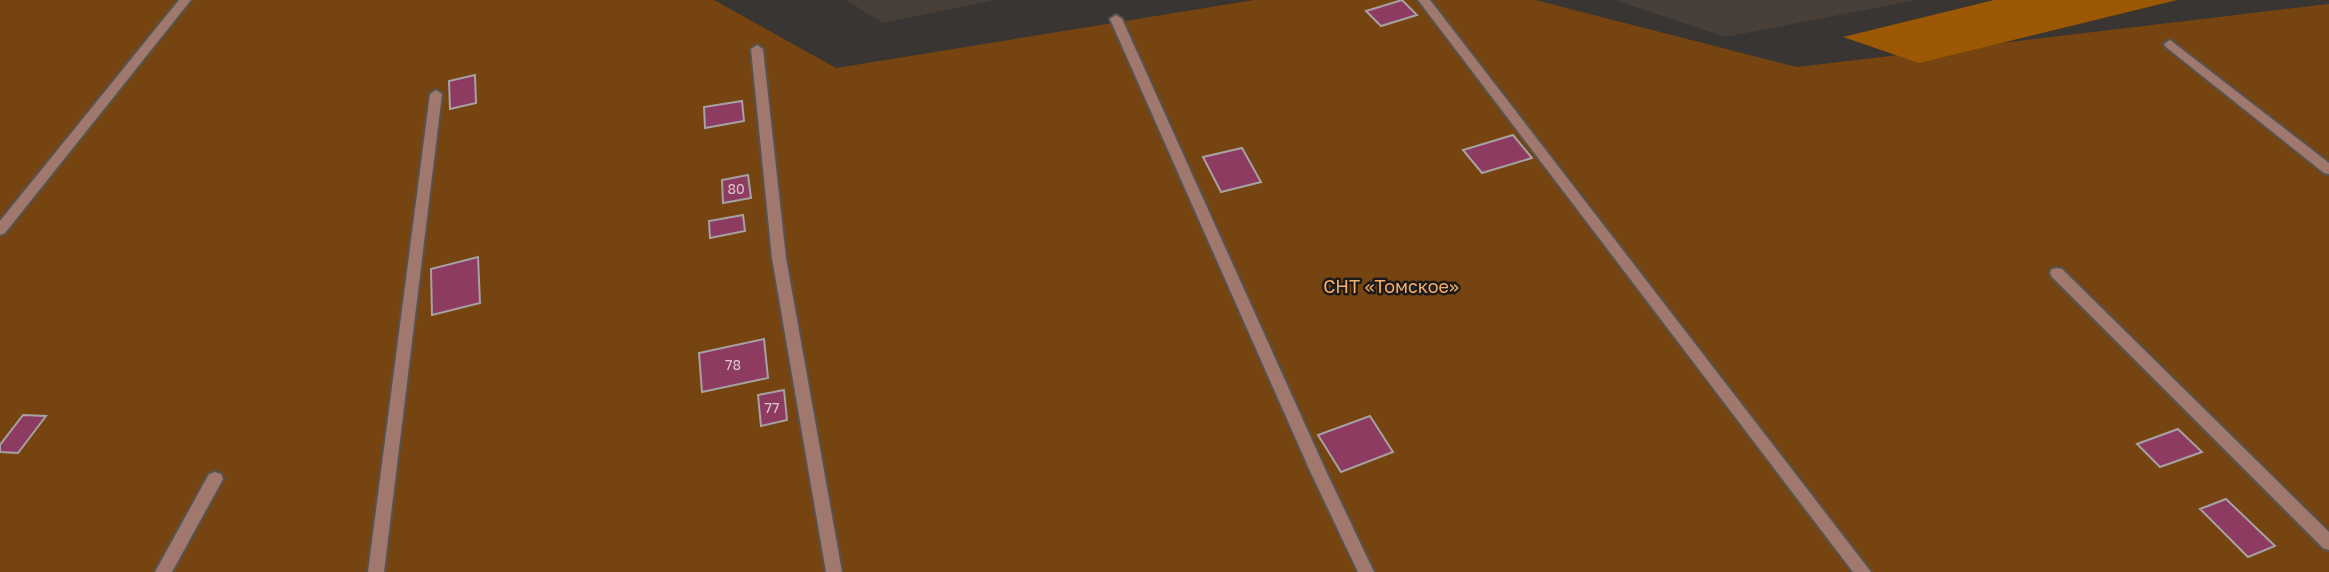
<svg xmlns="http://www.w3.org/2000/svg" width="2329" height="572" font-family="'Golos Text',sans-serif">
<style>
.built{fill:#473f38}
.green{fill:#754411}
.forest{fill:#9c5802}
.building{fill:#8e3b62;stroke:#a6a1a3;stroke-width:2}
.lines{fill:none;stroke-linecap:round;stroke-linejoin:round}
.lane-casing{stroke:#565451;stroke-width:4}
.lane{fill:#a1786d;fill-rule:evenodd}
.labels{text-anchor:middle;stroke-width:5;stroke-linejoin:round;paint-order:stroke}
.number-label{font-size:14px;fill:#dcc6cf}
.park-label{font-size:18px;fill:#f8ad6b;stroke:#1e1c1b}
</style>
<rect width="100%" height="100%" fill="#383532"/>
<!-- built -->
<path class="built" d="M846,0H995L883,23Z
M1614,0H1917L1725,37Z"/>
<!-- green -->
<path class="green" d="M0,0H714L836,68L1254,0H1535L1797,67L2329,4V572H0Z"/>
<!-- forest -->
<path class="forest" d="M1994,0H2177L1919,63L1843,37Z"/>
<!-- building -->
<path class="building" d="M1402,0L1417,15L1381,26L1366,11Z
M475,75L476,103L450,109L449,81Z
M742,101L744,121L705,128L704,107Z
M1513,135L1532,158L1482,173L1463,150Z
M1242,148L1261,182L1221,192L1203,157Z
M748,175L751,198L723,203L722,180Z
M743,215L745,231L710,238L709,221Z
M478,257L480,303L432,315L431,269Z
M764,339L768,378L702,392L699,353Z
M784,390L787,420L761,426L758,395Z
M23,415L46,416L18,453L0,452V445Z
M1370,416L1393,452L1341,472L1318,435Z
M2178,429L2202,452L2160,467L2137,444Z
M2226,499L2275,546L2248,557L2200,509Z"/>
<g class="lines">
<!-- lane casing -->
<g class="lane-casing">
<path id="lane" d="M179,0H191L5,233L0,235V221Z
M1418,0H1430L1871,572H1853Z
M1116,15L1122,19L1326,471L1374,572H1358L1310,471L1110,19Z
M2170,40L2329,163V174L2324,173L2166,47L2164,44Z
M757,45L763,49L786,258L842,572H826L772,258L751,49Z
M436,90L442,94L384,572H368L430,94Z
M2057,268L2062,269L2329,532V550L2323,548L2052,277L2050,273L2052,269Z
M215,472L221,474L223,479L172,572H155L209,474Z"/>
</g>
<!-- lane -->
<use href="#lane" class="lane"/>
</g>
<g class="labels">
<!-- number labels -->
<g class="number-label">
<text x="736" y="194">80</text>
<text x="733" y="370">78</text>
<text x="772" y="413">77</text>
</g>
<!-- park labels -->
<g class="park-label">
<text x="1391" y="293">СНТ «Томское»</text>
</g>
</g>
</svg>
